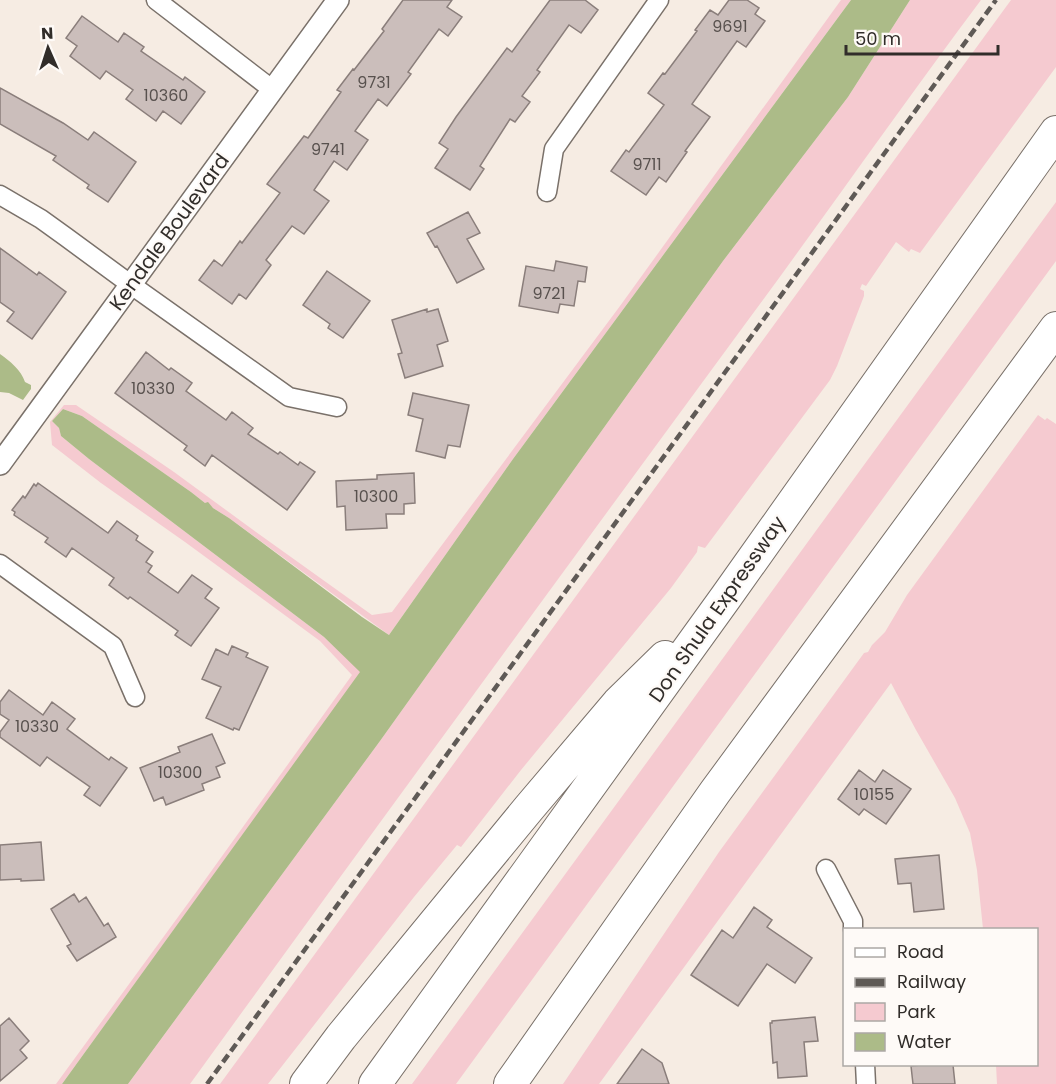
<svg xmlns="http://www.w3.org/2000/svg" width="1056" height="1084" font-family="Poppins,sans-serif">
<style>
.green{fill:#f5cad0}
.water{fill:#acbb88}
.building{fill:#cbbebb;stroke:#8a7e7b;stroke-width:1.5}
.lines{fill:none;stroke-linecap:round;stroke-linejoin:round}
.minor-casing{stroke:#7a716a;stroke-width:21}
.tertiary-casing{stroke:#7a716a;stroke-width:24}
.motorway-casing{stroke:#7a716a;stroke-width:34}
.minor{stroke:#fff;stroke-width:18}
.tertiary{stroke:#fff;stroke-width:21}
.motorway{stroke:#fff;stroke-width:32}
.rail{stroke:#5f5a56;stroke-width:4.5;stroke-dasharray:9 4.5;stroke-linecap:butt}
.labels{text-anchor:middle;stroke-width:4.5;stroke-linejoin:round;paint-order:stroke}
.number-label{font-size:16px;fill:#58514e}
.street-label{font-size:20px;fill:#312d2a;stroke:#fefaf7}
</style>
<rect width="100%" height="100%" fill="#f6ece3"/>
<!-- green -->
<path class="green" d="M841,0H851L513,459L389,635L229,518L213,508L208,503H205L191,492L82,416L63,409L52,421L59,428L61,436L89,459L324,637L361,672L62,1084H56L197,891L352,675L320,641L185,542L101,483L52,445L50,422L64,405H76L174,472L256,532L372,615L392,612L620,306Z
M910,0H981C900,108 823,219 743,327C558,579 373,831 190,1084H128L380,741L723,261L848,97Z
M1011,0H1056V67L920,253L911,249L909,252L896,242L866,286L862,284L860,289L864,291V296L837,366L830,380L705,548L698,546L697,552L671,588L521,770L461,847L457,845L414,897L268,1084H220Z
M1056,202V261L456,1084H412Z
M1038,415L1045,420L1047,418L1056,424V1084H997L996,1065L1036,1064V930L983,929L977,870L970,833L955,798L916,730L891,683L599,1084H563L719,852L864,653L868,652L872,645L885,632L907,595Z"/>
<!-- water -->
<path class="water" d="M851,0H910L848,97L723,261L380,741L128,1084H62L360,672L324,637L89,459L61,436L59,428L52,421L63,409L82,416L191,492L205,503L208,502L213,508L229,518L362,617L389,635L513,459Z
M0,354C10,361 21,370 25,382L31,385V389L23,400L9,393L0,392Z"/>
<!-- building -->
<path class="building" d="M403,0H452L447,7L462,17L448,36L439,29L408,72L411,74L387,106L378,99L355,131L368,140L347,170L334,161L314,190L329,201L304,234L292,226L266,260L271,265L246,299L239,294L232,304L199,280L214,260L222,266L240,241L242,243L280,193L267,184L304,136L308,138L341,92L337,90L353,69L354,70L384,31L382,29Z
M550,0H585L598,10L581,33L569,25L537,70L540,72L522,96L530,102L515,122L510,119L480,166L484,169L470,190L435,168L448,149L439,143L456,117L507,48L512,52Z
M729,0H747L759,8L755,14L765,21L746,47L737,41L692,104L710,117L685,151L687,152L666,182L659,177L646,195L611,171L626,150L629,152L664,105L648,93L663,73L665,74L697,31L695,30L710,10L718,15Z
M82,16L118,42L124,33L144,47L141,51L183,80L185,77L205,92L181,124L163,111L156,121L126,99L133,90L106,71L100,79L70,56L77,46L66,38Z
M0,88L63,123L88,140L94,132L136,162L108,202L87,188L89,185L53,160L56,156L0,124Z
M468,212L480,233L467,239L484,269L457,283L437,246L435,247L427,233Z
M0,248L37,275L39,272L66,292L32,339L7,321L14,312L0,302Z
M556,261L587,267L585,282L578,281L574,306L560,304L558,313L519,306L526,266L554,271Z
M327,271L370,301L343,338L328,328L330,324L303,305Z
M427,309V312L438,309L448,341L437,345L443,366L405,378L398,354L402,353L392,320Z
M146,352L169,370L171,368L192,383L186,391L226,420L232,412L253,428L248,434L278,454L280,452L298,465L300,462L315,472L287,510L212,455L205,466L184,450L187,446L115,393Z
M413,393L469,405L460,447L448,445L445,458L416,451L423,419L408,415Z
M414,473L415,503L404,504V514H386L387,528L346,530L345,506L337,507L336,481L377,479V475Z
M38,483L108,533L117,521L138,536L136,540L153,552L146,562L152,566L148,572L178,593L192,575L212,589L205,598L219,608L191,646L175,635L178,631L130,597L128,599L109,585L114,578L72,548L66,557L45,542L48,538L14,515L15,512L12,510L23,496L25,498L34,484L36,486Z
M232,646L248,653L246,657L268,667L239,730L234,728L233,730L206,718L221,687L202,679L216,649L228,655Z
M9,690L43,715L52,702L75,719L67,729L109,760L111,757L127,768L100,806L84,795L90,787L47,757L40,766L0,737V732L9,720L0,714V702Z
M212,734L225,763L216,767L220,777L202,784L204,790L166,805L163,797L154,801L140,768L180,752L178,747Z
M859,770L875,782L883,770L911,789L886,824L864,809L859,815L838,799Z
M41,842L44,880L21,881V879L0,880V845Z
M939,855L944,909L914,912L911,883L898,884L895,859Z
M74,894L79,902L86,897L104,926L108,923L116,937L77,961L67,946L71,944L51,909Z
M754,907L772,920L767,927L812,958L795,983L767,964L738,1006L691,975L722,930L733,938Z
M815,1017L818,1041L804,1042L807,1076L778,1078L777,1062L773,1063L770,1023H772V1021Z
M9,1018L29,1041L20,1050L27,1058L0,1081V1026Z
M642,1049L662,1063L669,1084H617Z
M921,1065H953L955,1084H913L911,1066Z"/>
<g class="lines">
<!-- minor casing -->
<g class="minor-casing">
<path id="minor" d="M156,0L273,90
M547,192L554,149L659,0
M0,195L41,219L66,237L130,284L289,397L337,407
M0,564L113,646L135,697
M826,869L853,921V930
M865,1064L866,1084"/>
</g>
<!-- tertiary casing -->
<g class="tertiary-casing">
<path id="tertiary" d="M0,464L338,0"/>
</g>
<!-- motorway casing -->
<g class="motorway-casing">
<path id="motorway" d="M306,1084L341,1037L529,808L618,703L665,657
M375,1084L726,597L1056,132
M510,1084L715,792L1056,328"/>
</g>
<!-- minor -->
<use href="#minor" class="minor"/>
<!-- tertiary -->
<use href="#tertiary" class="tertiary"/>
<!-- motorway -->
<use href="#motorway" class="motorway"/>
<!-- rail -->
<path class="rail" d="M207,1084L996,0"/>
</g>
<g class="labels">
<!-- number labels -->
<g class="number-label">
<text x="730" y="32">9691</text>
<text x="374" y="88">9731</text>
<text x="166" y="101">10360</text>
<text x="328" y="155">9741</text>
<text x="647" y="170">9711</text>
<text x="549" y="299">9721</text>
<text x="153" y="394">10330</text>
<text x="376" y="502">10300</text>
<text x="37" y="732">10330</text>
<text x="180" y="778">10300</text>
<text x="874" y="800">10155</text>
</g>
<!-- street labels -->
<g class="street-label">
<text transform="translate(169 232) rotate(-54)" y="7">Kendale Boulevard</text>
<text transform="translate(717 609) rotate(-55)" y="7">Don Shula Expressway</text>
</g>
</g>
<!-- legend -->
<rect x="843" y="928" width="195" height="138" fill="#fefaf7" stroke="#aca8a5" stroke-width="1.5"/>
<rect x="855" y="948" width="30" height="9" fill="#ffffff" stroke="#aca8a5" stroke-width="1.5"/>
<text x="897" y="958" font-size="18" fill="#312d2a">Road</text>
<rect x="855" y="978" width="30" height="9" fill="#5f5a56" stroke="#aca8a5" stroke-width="1.5"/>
<text x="897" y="988" font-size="18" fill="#312d2a">Railway</text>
<rect x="855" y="1003" width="30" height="18" fill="#f5cad0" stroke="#aca8a5" stroke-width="1.5"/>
<text x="897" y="1018" font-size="18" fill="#312d2a">Park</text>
<rect x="855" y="1033" width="30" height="18" fill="#acbb88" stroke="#aca8a5" stroke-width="1.5"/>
<text x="897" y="1048" font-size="18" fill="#312d2a">Water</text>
<!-- north arrow -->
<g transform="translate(48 48) rotate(357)" stroke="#fefaf7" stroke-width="4.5" paint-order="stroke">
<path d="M0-4.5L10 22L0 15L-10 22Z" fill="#312d2a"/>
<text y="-9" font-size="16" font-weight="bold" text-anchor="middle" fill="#312d2a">N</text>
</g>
<!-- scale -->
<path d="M846 45v9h152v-9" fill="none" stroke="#312d2a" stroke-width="3"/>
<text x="855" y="45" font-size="18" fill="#312d2a" stroke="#fefaf7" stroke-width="4.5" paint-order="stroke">50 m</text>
</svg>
